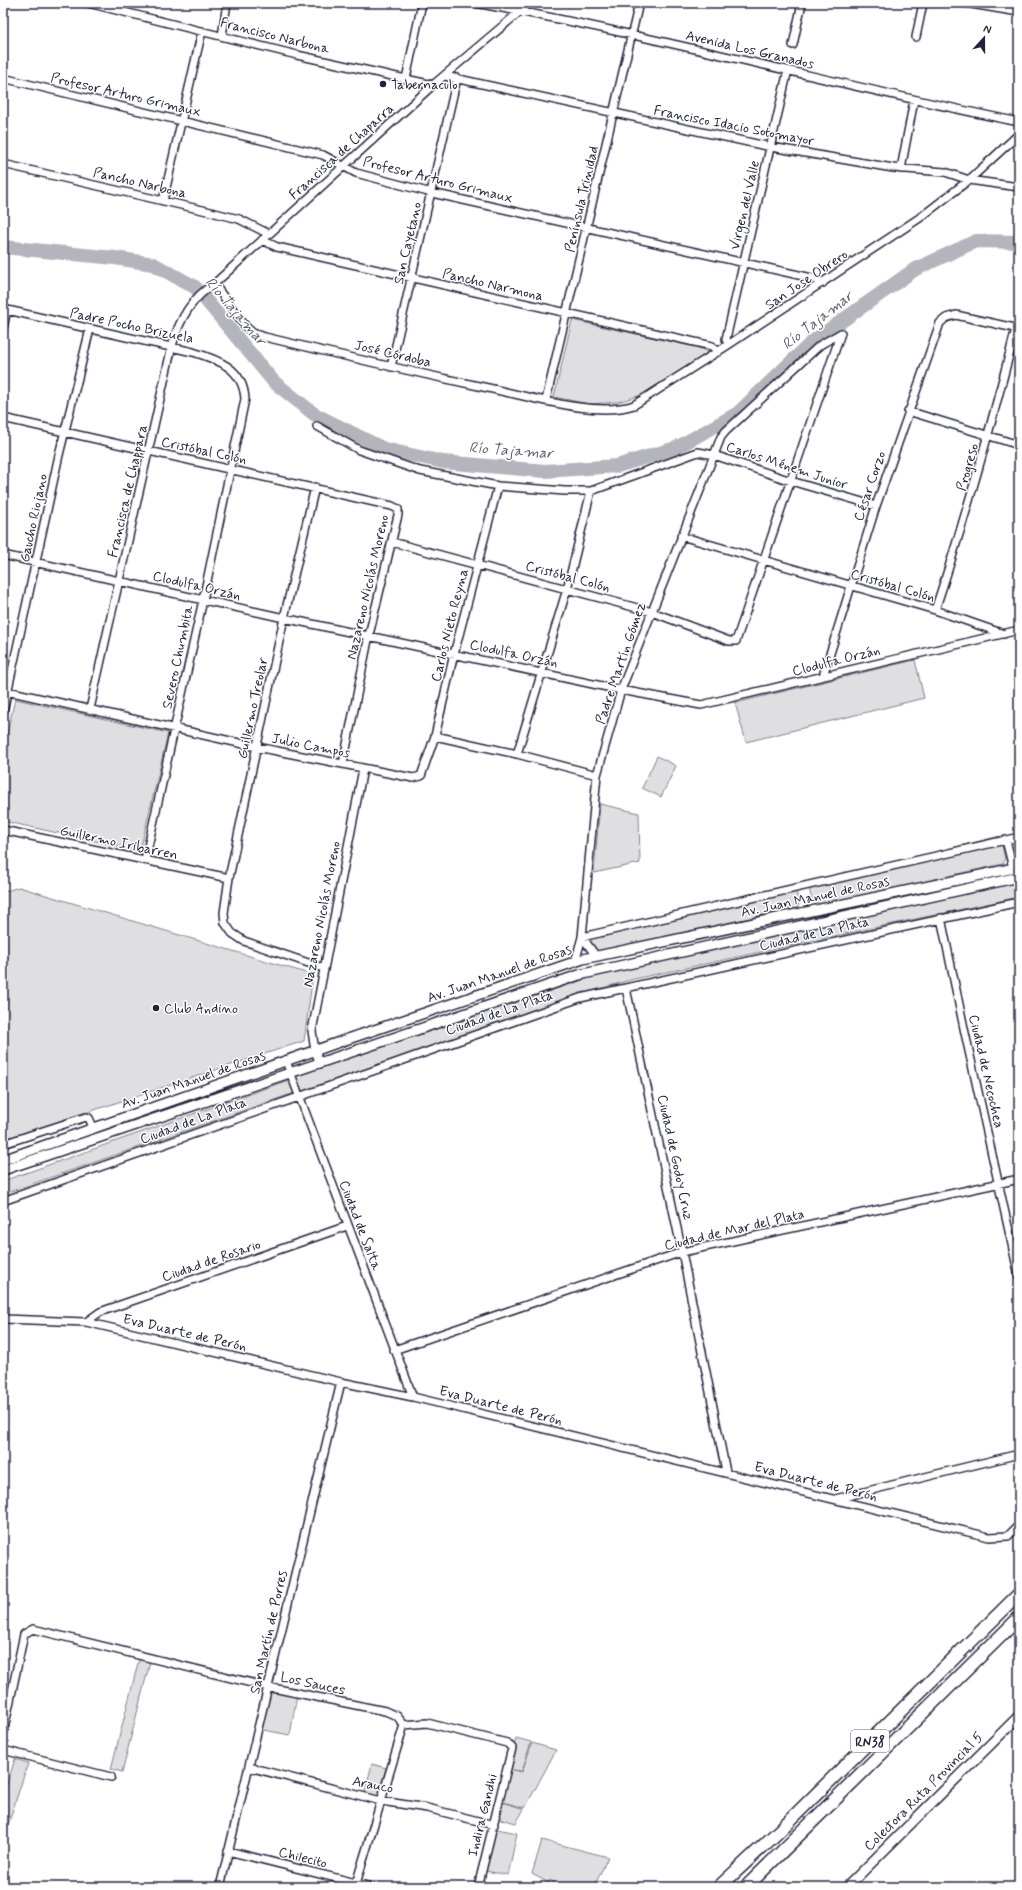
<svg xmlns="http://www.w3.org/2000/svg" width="1022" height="1890" font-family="Mynerve,sans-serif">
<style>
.green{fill:#dfdfe2;stroke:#80808e}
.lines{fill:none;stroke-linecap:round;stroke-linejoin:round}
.river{stroke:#b4b4bc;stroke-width:14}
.street-casing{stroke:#22223b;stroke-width:10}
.secondary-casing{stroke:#22223b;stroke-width:12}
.highway-casing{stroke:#22223b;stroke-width:15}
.street{stroke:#fff;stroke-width:7}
.secondary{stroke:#fff;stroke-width:9}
.highway{stroke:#fff;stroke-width:12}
.poi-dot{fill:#22223b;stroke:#fff;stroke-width:1.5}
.labels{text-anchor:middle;stroke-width:3;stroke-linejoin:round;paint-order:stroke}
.shield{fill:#fff;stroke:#646476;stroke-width:1}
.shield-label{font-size:13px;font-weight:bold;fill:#22223b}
.street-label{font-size:14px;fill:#22223b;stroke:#fff}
.poi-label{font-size:14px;fill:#22223b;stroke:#fff;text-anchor:start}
.water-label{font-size:15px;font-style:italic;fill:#5c5c6f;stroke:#fff}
</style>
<rect width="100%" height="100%" fill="#fff"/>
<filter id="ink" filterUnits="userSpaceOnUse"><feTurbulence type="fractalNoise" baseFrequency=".025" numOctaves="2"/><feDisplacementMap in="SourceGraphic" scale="8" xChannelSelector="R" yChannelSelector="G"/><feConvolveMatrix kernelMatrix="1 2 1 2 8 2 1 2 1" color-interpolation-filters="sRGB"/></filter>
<g filter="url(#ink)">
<!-- green -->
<path class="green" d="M572,320L695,347L708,351L699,360L645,394L618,402L589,404L554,397Z
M915,660L924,698L746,742L735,703Z
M15,699L168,733L140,851L3,821V751Z
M657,756L676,766L661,797L642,788Z
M600,804L639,813L640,863L594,873Z
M1000,836L1005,859L1003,864L822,904L812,901L808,883Z
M1019,882V897L634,979L578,995L302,1091L296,1076L592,977Z
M795,886L799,904L797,908L597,952L591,947L590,935Z
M19,887L313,975L304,1041L3,1140V892Z
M289,1080L294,1093L3,1194V1181Z
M139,1659L150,1662L122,1772L111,1769Z
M268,1688L297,1695L290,1735L258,1729Z
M516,1738L531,1742L522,1771L513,1770L522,1772L532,1743L556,1750L525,1808L503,1802L524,1809L516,1823L497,1818Z
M15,1759L28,1763L7,1828L3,1827V1797Z
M372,1764L386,1768L378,1798L364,1795Z
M497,1829L517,1833L508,1875L485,1871L493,1835Z
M542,1840L608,1857L594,1887H560L550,1880L549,1883L532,1874Z"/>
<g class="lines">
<!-- river -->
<path class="river" d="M3,247L115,258L153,264L195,287L274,382L314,414L384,449L443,462L545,471L617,466L676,448L738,413L812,342L914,270L976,241L1019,242"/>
<!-- street casing -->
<g class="street-casing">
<path id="street" d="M88,3L297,55L433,85
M475,3C658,36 837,85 1019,122
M965,3L1019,12
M222,36L227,3
M916,37L923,3
M793,45L802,3
M445,76L771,147L893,168L945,172L969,180L1019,187
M3,78L323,155L356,173L432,193L812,278L823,283
M406,79L422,3
M3,164L207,211L239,219L269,234
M901,169L914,100
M163,201L202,31
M262,240L277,247L712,346L718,352
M214,284L246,327L253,333L265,337C339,355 413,372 488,388C528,396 595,418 634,405L728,345L921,217L969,180L1019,134
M3,309L193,352C219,360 243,368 245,399L203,600L145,860
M3,328L7,310
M728,345L726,339L788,70
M391,367L457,78
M546,400L639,3
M908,411L1019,445
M3,418L392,506L398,509V515L369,635L343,764
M317,426L359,450L420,471L498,486L565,491H591L698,452L714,455L721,437L726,431L820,345L841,333
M315,487L284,618L229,878L224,913L225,923L232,933L244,941L323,968
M681,536L935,610L1004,634
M392,542L652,612L729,641H736L841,333
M3,555L284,618L621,690L701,705L1019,630
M935,610C966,517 992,423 1016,328
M823,676L876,506L940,323L946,318L956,315L1019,329
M3,690L257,747L413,778L421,776L435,736L454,654L498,486
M90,709L172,346C179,320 191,298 214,284L433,85L530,3
M3,712L59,455L90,329
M435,736L517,754L597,775
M517,754L567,589L591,491
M3,830L229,878
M1006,840L1013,868
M941,918L965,1033L1019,1276
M596,956L582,937L597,775L621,690L714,455L791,481L876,506
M575,962L582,937L1019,837
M626,988L682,1252L726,1472
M286,1061L413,1397
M320,1064L315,1051L312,1031L363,769
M3,1144L86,1117L89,1118L94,1129
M3,1201L580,998L1019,902
M3,1319L86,1322L341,1382L413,1397L989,1537L1008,1536L1019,1525
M86,1322L100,1312L347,1226
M394,1350L682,1252L1019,1179
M835,1499L1019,1454
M3,1734L24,1634L33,1629L268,1687L385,1711L397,1716L404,1725L427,1723L507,1743L512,1748L478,1887
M3,1750L111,1777
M249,1767L381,1801L427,1808L494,1825
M228,1851L372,1887
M220,1887L341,1382
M355,1887L404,1725"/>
</g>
<!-- secondary casing -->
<g class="secondary-casing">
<path id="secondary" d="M3,1160L348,1039L583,959L1019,867
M3,1170L579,975L1019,877
M847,1887L1019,1716"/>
</g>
<!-- highway casing -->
<g class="highway-casing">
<path id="highway" d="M719,1887L778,1832L1019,1594
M746,1887L1019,1618"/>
</g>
<!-- street -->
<use href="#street" class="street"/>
<!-- secondary -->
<use href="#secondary" class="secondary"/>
<!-- highway -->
<use href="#highway" class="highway"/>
</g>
</g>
<!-- markers -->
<g class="poi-dot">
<circle cx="383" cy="84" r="4"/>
<circle cx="156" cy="1008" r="4"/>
</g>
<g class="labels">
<!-- shield labels -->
<rect class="shield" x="851" y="1730" width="38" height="22" rx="3"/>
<g class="shield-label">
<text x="870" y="1746">RN38</text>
</g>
<!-- street labels -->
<g class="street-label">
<text transform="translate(275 35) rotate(14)" y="5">Francisco Narbona</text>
<text transform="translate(750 49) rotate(13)" y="5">Avenida Los Granados</text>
<text transform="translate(126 94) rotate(13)" y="5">Profesor Arturo Grimaux</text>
<text transform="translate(734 125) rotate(11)" y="5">Francisco Idacio Sotomayor</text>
<text transform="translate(341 151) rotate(-42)" y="5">Francisca de Chaparra</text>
<text transform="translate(438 179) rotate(14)" y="5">Profesor Arturo Grimaux</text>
<text transform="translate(140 182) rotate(13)" y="5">Pancho Narbona</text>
<text transform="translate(581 199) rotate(-77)" y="5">Península Trinidad</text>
<text transform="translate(744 205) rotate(-77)" y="5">Virgen del Valle</text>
<text transform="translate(407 243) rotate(-77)" y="5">San Cayetano</text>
<text transform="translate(806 279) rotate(-34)" y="5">San Jose Obrero</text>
<text transform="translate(493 284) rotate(13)" y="5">Pancho Narmona</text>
<text transform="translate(132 325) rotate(12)" y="5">Padre Pocho Brizuela</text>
<text transform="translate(393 353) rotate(13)" y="5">José Córdoba</text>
<text transform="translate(204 450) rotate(12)" y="5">Cristóbal Colón</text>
<text transform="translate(787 465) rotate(18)" y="5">Carlos Ménem Junior</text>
<text transform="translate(967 467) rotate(-74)" y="5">Progreso</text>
<text transform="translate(869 486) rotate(-71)" y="5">César Corzo</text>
<text transform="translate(127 491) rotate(-77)" y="5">Francisca de Chappara</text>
<text transform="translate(33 518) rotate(-78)" y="5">Gaucho Riojano</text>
<text transform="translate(568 576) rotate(15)" y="5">Cristóbal Colón</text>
<text transform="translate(197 585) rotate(13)" y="5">Clodulfa Orzán</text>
<text transform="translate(893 585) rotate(16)" y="5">Cristóbal Colón</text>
<text transform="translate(367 587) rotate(-77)" y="5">Nazareno Nicolás Moreno</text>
<text transform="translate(449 625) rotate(-76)" y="5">Carlos Nieto Reyna</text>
<text transform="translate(514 653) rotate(12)" y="5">Clodulfa Orzán</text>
<text transform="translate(177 657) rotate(-78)" y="5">Severo Chumbita</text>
<text transform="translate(836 660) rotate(-14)" y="5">Clodulfa Orzán</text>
<text transform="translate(620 663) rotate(-71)" y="5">Padre Martín Gómez</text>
<text transform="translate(252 708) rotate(-78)" y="5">Guillermo Treolar</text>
<text transform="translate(311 745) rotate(11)" y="5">Julio Campos</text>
<text transform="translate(119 842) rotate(12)" y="5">Guillermo Iribarren</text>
<text transform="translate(815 896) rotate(-12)" y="5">Av. Juan Manuel de Rosas</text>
<text transform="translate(321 914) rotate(-79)" y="5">Nazareno Nicolás Moreno</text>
<text transform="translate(814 933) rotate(-13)" y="5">Ciudad de La Plata</text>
<text transform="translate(499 973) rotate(-19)" y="5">Av. Juan Manuel de Rosas</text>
<text transform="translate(499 1012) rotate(-19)" y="5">Ciudad de La Plata</text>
<text transform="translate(987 1071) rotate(77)" y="5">Ciudad de Necochea</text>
<text transform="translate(193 1079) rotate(-19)" y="5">Av. Juan Manuel de Rosas</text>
<text transform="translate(193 1120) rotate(-20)" y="5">Ciudad de La Plata</text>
<text transform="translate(676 1157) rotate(78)" y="5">Ciudad de Godoy Cruz</text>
<text transform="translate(361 1225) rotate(69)" y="5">Ciudad de Salta</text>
<text transform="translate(734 1229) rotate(-13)" y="5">Ciudad de Mar del Plata</text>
<text transform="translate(211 1260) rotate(-19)" y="5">Ciudad de Rosario</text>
<text transform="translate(185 1332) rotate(13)" y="5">Eva Duarte de Perón</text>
<text transform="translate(501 1405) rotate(14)" y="5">Eva Duarte de Perón</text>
<text transform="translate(816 1481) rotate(14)" y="5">Eva Duarte de Perón</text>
<text transform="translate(268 1632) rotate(-77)" y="5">San Martín de Porres</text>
<text transform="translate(313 1683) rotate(12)" y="5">Los Sauces</text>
<text transform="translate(373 1784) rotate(11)" y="5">Arauco</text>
<text transform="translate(923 1791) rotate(-45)" y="5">Colectora Ruta Provincial 5</text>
<text transform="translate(482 1815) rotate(-76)" y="5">Indira Gandhi</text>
<text transform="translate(303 1857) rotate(14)" y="5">Chilecito</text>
</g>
<!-- poi labels -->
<g class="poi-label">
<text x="391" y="89">Tabernaculo</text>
<text x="164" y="1013">Club Andino</text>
</g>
<!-- water labels -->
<g class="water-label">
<text transform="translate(236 311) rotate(49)" y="5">Río Tajamar</text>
<text transform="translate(817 320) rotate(-38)" y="5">Río Tajamar</text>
<text transform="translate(511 450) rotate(4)" y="5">Río Tajamar</text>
</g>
</g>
<!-- margin -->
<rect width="1022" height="1890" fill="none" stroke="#fff" stroke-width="16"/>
<rect x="8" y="8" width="1006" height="1874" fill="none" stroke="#22223b" stroke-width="1.5" filter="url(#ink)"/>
<!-- north arrow -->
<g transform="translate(984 38) rotate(21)" stroke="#ffffff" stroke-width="3" paint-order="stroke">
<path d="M0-3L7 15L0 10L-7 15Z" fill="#22223b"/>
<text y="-6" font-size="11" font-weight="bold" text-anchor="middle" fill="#22223b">N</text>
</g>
</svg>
